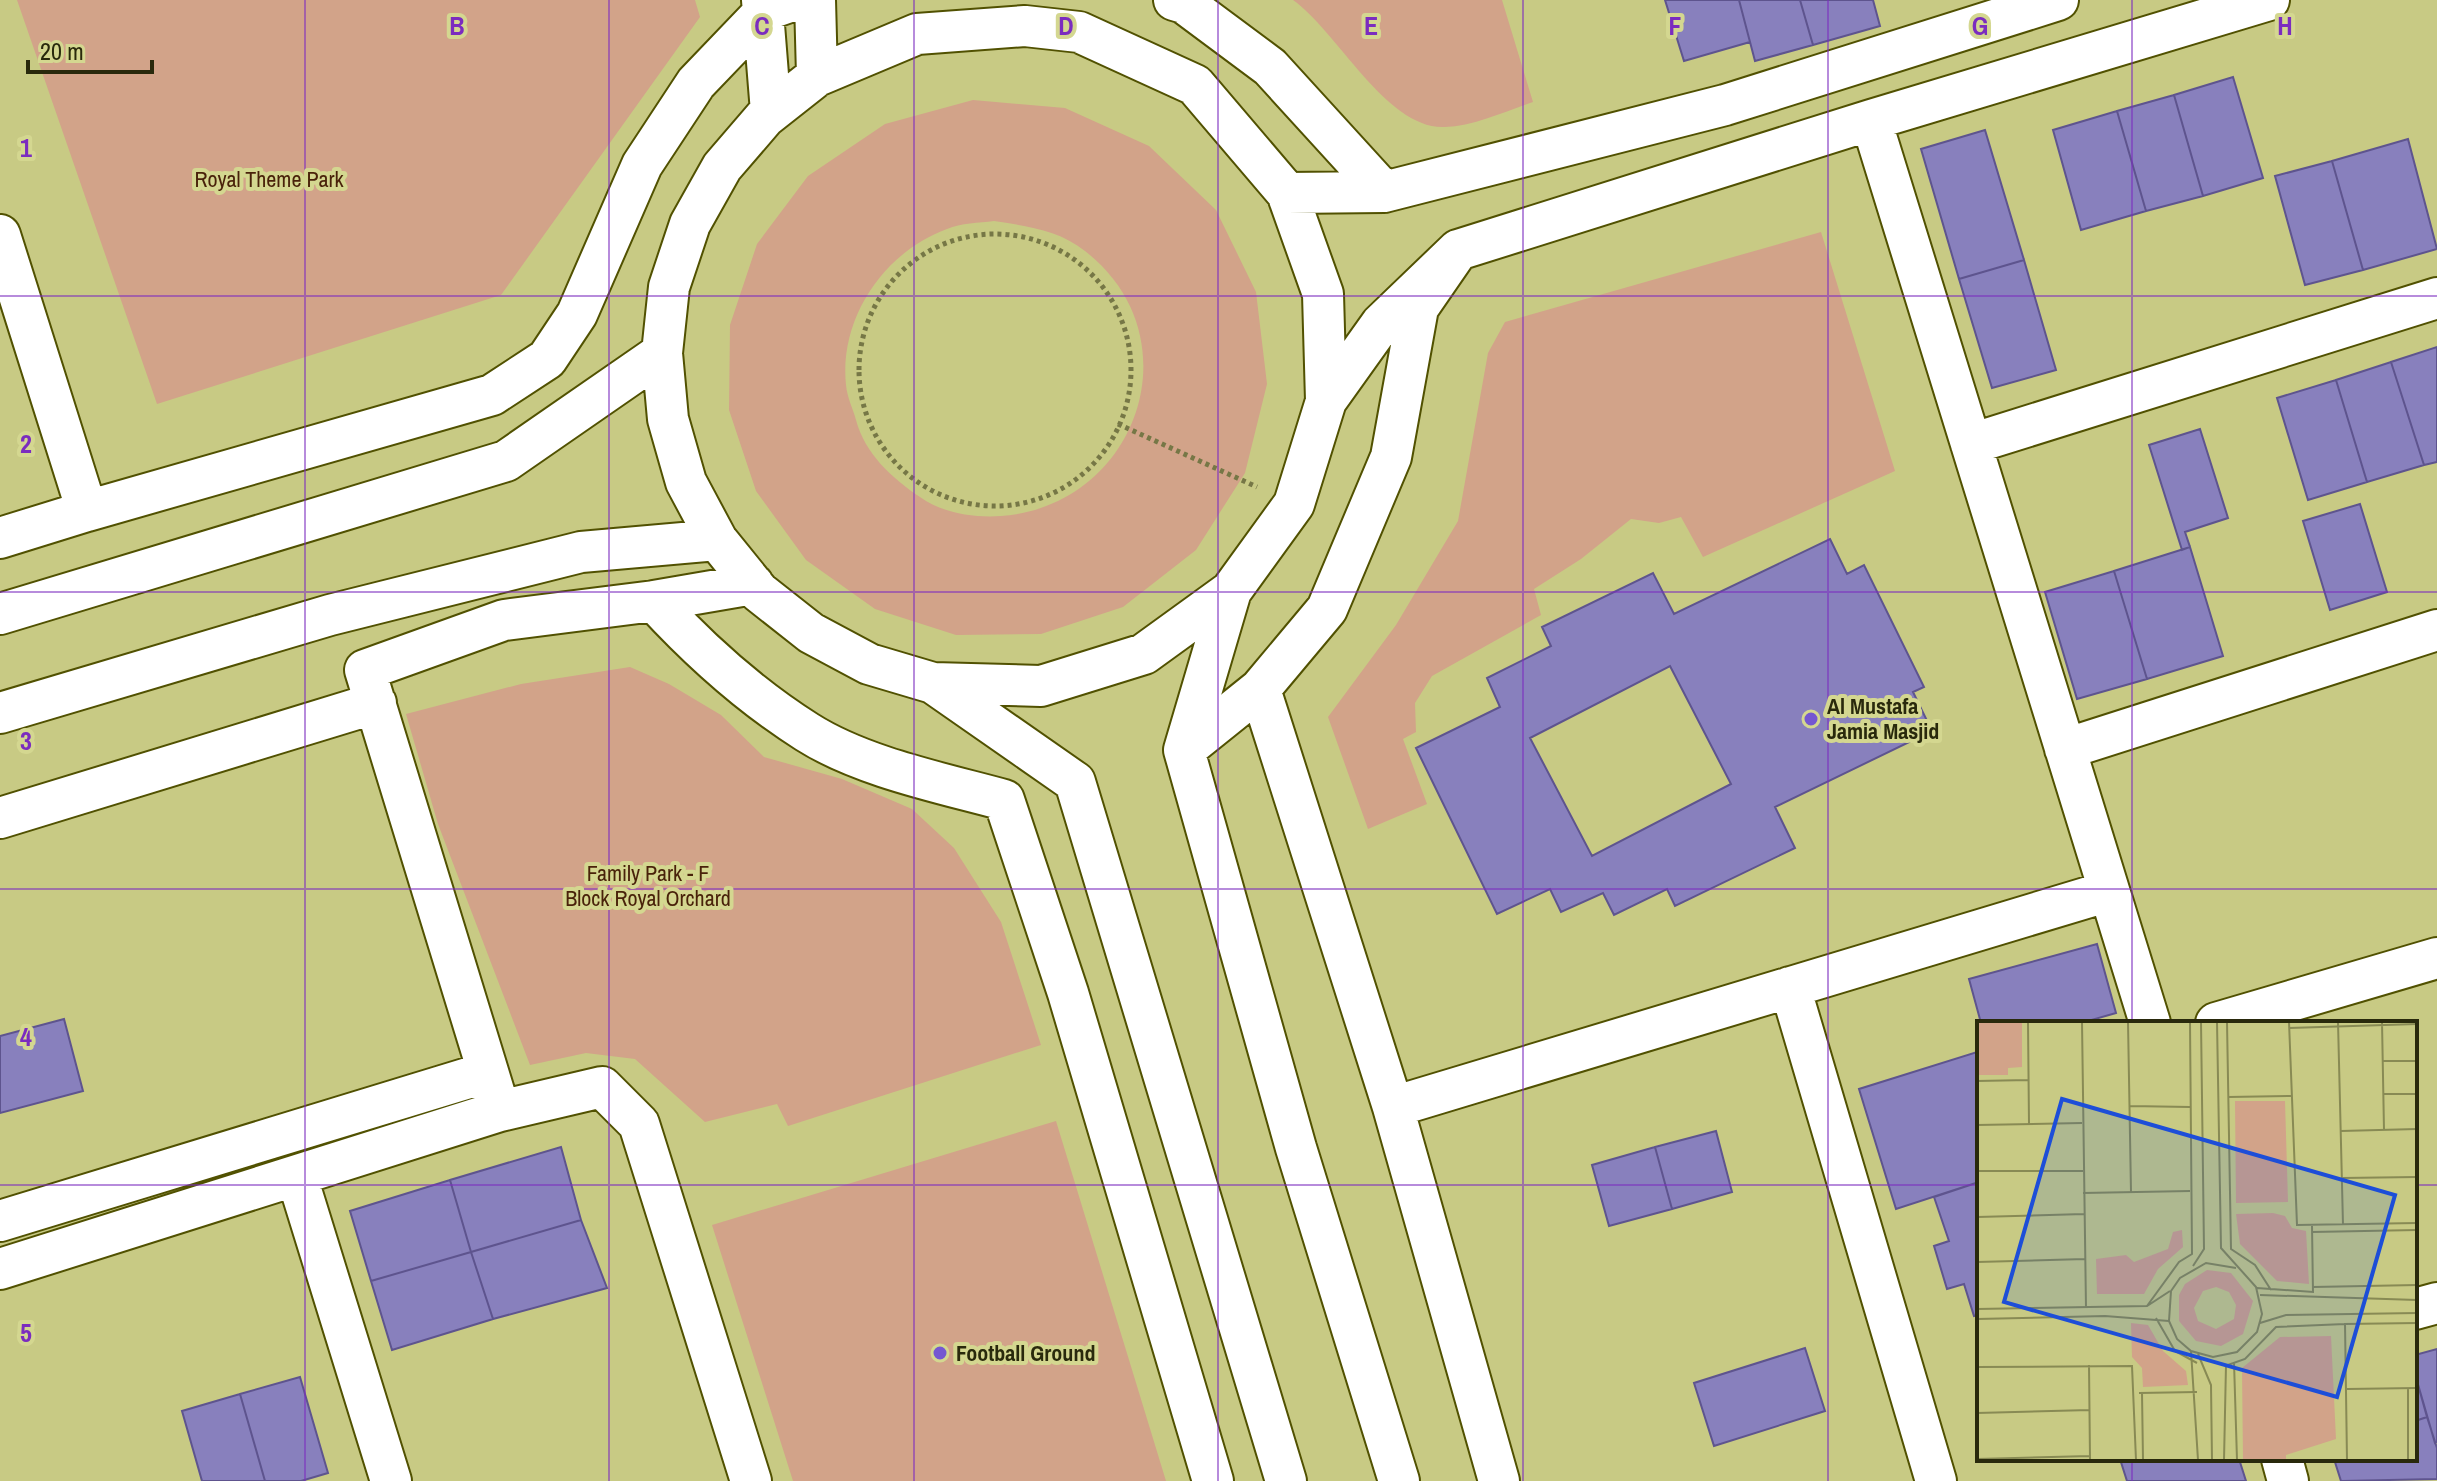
<svg xmlns="http://www.w3.org/2000/svg" width="2437" height="1481" font-family="'Archivo Narrow',sans-serif">
<style>
.green{fill:#d2a389;fill-rule:evenodd}
.building{fill:#8880bd;stroke:#5e548e;stroke-width:2;fill-rule:evenodd}
.lines{fill:none;stroke-linecap:round;stroke-linejoin:round}
.minor-casing{stroke:#515101;stroke-width:44}
.path{stroke:#767746;stroke-width:5;stroke-dasharray:4 4;stroke-linecap:butt}
.minor{stroke:#fff;stroke-width:40}
.grid{fill:none;stroke:#7b2cbf;stroke-width:2;stroke-opacity:0.55}
.poi-dot{fill:#7457d1;stroke:#d4d790;stroke-width:3}
.labels{text-anchor:middle;stroke-width:8;stroke-linejoin:round;paint-order:stroke}
.park-label{font-size:22px;fill:#49220a;stroke:#d4d790}
.poi-label{font-size:22px;font-weight:bold;fill:#29290c;stroke:#d4d790;text-anchor:start}
.inset-road{fill:none;stroke:#888a54;stroke-width:2}
.view{fill:#1d4ed8;fill-opacity:0.15;stroke:#1d4ed8;stroke-width:4}
.inset-edge{fill:none;stroke:#29290c;stroke-width:4}
.grid-label{font-size:26px;text-anchor:middle;font-weight:bold;fill:#7b2cbf;stroke:#d4d790;stroke-width:8;stroke-linejoin:round;paint-order:stroke}
</style>
<rect width="100%" height="100%" fill="#c8ca84"/>
<!-- green -->
<path class="green" d="M17,0H695L700,17L501,295L157,404Z
M1293,0H1502L1533,102C1506,111 1474,126 1445,127C1387,130 1337,31 1293,0Z
M973,100L1065,108L1149,146L1216,210L1256,292L1267,384L1245,473L1196,550L1123,607L1041,634L956,635L875,609L806,560L756,491L729,410L730,325L757,244L808,176L885,124ZM994,221C1026,226 1059,230 1085,251C1196,337 1138,506 1001,516C974,518 942,513 920,497C892,478 865,454 856,420C853,409 847,397 846,385C839,318 884,252 947,229C961,223 979,223 994,221Z
M1821,232L1895,471L1703,557L1681,517L1659,523L1631,519L1581,559L1534,589L1541,615L1432,676L1415,703L1416,732L1403,739L1427,804L1368,829L1328,717L1396,625L1458,521L1488,353L1505,322Z
M630,667L669,684L721,715L764,757L842,779L912,809L954,848L1001,922L1041,1045L788,1126L777,1104L705,1122L635,1059L586,1053L530,1065L438,824L406,714L521,684Z
M1056,1121L1166,1481H793L712,1225Z"/>
<!-- building -->
<path class="building" d="M1665,0H1739L1750,42L1684,61Z
M1739,0H1800L1813,45L1755,61Z
M1800,0H1873L1880,26L1813,45Z
M2233,77L2263,178L2203,196L2174,95Z
M2174,95L2203,196L2146,211L2117,111Z
M2117,111L2146,211L2081,230L2053,130Z
M1985,130L2024,260L1959,279L1921,149Z
M2408,139L2437,249L2363,270L2332,161Z
M2332,161L2363,270L2305,285L2275,176Z
M2024,260L2056,370L1992,388L1959,279Z
M2437,347V462L2424,465L2391,362Z
M2391,362L2424,465L2367,482L2336,380Z
M2336,380L2367,482L2308,500L2277,398Z
M2200,429L2228,518L2185,532L2190,547L2182,550L2149,445Z
M2360,504L2387,592L2330,610L2303,521Z
M1830,539L1847,574L1864,565L1924,687L1913,692L1932,731L1775,807L1795,848L1675,906L1667,889L1614,915L1603,893L1561,912L1550,889L1497,914L1416,748L1500,707L1487,678L1551,646L1542,627L1653,573L1674,614ZM1670,666L1731,784L1592,856L1530,738Z
M2190,547L2223,656L2147,679L2114,571Z
M2114,571L2147,679L2077,699L2045,592Z
M2097,944L2116,1013L2081,1023H1981L1969,979Z
M64,1019L83,1091L0,1113V1036Z
M1977,1052L1979,1182L1896,1209L1859,1089Z
M1716,1131L1732,1192L1672,1209L1655,1147Z
M561,1147L581,1220L471,1252L450,1180Z
M1655,1147L1672,1209L1609,1226L1592,1165Z
M450,1180L471,1252L371,1281L350,1211Z
M1979,1182V1315L1974,1316L1964,1284L1947,1289L1934,1246L1949,1241L1934,1197Z
M581,1220L607,1288L493,1319L471,1252Z
M471,1252L493,1319L392,1350L371,1281Z
M1805,1348L1825,1411L1714,1446L1694,1383Z
M2437,1349V1442L2435,1443L2415,1374V1355Z
M2415,1374L2427,1417L2415,1421Z
M300,1377L328,1473L301,1481H265L240,1394Z
M240,1394L265,1481H202L182,1411Z
M2427,1417L2437,1448V1479L2341,1481L2334,1459H2415V1421Z
M2120,1459H2239L2246,1481H2127Z"/>
<g class="lines">
<!-- minor casing -->
<g class="minor-casing">
<path id="minor" d="M762,0L771,112
M815,0L817,76
M1174,0L1184,3L1270,67L1384,192
M1871,120L2150,1023
M1287,193L1384,192L1725,105L2058,0
M0,235L87,511L0,538
M1458,250L1418,308L1391,457L1327,609L1260,689L1393,1107L1499,1481
M1326,401L1381,324L1458,250L1871,120L2269,0
M1971,444L2437,298
M87,511L492,395L547,359L577,314L642,165L696,83L766,10L795,0
M1231,591L1184,750L1296,1148L1399,1481
M654,601C700,651 750,696 807,732C862,767 942,783 1004,800L1068,993L1213,1481
M0,614L506,461L662,353
M933,683L1041,686L1144,654L1231,591L1294,504L1326,401L1323,294L1287,193L1195,85L1079,32L1025,26L917,34L817,76L765,117L722,167L690,224L669,287L662,353L668,419L686,482L717,540L759,592L811,633L869,664L933,683L1075,782L1286,1481
M0,713L330,615L581,552L717,540
M2065,749L2437,630
M1184,750L1260,689
M0,818L376,703
M1790,987L1936,1481
M2216,1023L2437,958
M1393,1107L2109,891
M500,1111L365,670L504,620L654,601L753,584
M297,1177L391,1481
M0,1221L488,1072
M0,1269L500,1111L602,1087L639,1124L751,1481
M2415,1309L2437,1303
M2282,1459L2288,1481"/>
</g>
<!-- path -->
<path class="path" d="M859 370a136 136 0 1 1 272 0a136 136 0 1 1-272 0Z
M1118,424L1257,487"/>
<!-- minor -->
<use href="#minor" class="minor"/>
</g>
<!-- grid -->
<path class="grid" d="M305,0V1481M609,0V1481M914,0V1481M1218,0V1481M1523,0V1481M1828,0V1481M2132,0V1023M0,296H2437M0,592H2437M0,889H2437M0,1185H1979M2415,1185H2437M2132,1459V1481"/>
<!-- markers -->
<g class="poi-dot">
<circle cx="1811" cy="719" r="8"/>
<circle cx="940" cy="1353" r="8"/>
</g>
<g class="labels">
<!-- park labels -->
<g class="park-label">
<text x="269" y="187">Royal Theme Park</text>
<text x="648" y="881">Family Park - F<tspan x="648" dy="25">Block Royal Orchard</tspan></text>
</g>
<!-- poi labels -->
<g class="poi-label">
<text x="1827" y="714">Al Mustafa<tspan x="1827" dy="25">Jamia Masjid</tspan></text>
<text x="956" y="1361">Football Ground</text>
</g>
</g>
<!-- overview -->
<g transform="translate(1977 1021)">
<rect width="440" height="440" fill="#c8ca84"/>
<path d="M0,1H45V46L31,47V54H0ZM258,80H308L311,181L259,182ZM296,192L308,195L315,207L329,210L332,263L300,260L263,223L259,193ZM205,209L206,226L181,248L167,273H120L119,238L149,234L157,241L191,228L196,211ZM230,249L254,252L276,280L266,313L244,325L219,320L202,300V274L208,263ZM239,266L252,271L259,284L257,298L239,308L221,300L217,287L226,270ZM154,302L171,304L186,330L209,350L211,364L166,366L165,347L155,336ZM354,315L359,418L309,434V439H266L265,347L303,316Z" fill="#d2a389" fill-rule="evenodd"/>
<path class="inset-road" d="M51,1L52,103M105,1L109,287M151,1L154,171M240,1L244,227L279,266L285,293L280,311L260,331L236,336L214,330L200,318L192,300L194,270L203,257L229,242L259,247M250,1L254,228L278,244L294,269M312,1L320,204L440,202M361,1L366,204M405,1L407,109M312,7L440,3M406,40H440M0,60L52,59M406,73H440M251,76L314,75M153,85L213,86M0,104L105,102M364,110L440,108M0,150H106M365,157L440,156M106,172L213,170M0,196L107,193M335,211L440,209M0,241L108,238M216,245L227,228L224,1M336,266L440,264M280,267L336,271L335,205M283,274L440,279M170,285L202,241L215,233L213,1M0,288L170,285L193,270M179,297L198,330L220,342M0,298L128,295L192,300M283,302L309,294L440,292M214,330L221,439M221,333L234,364L235,439M257,341L260,439M112,344L113,438M248,345L268,338L299,306L368,303M0,346L155,345L159,439M431,367V439M370,368L440,367M162,372L220,371M165,372L166,439M0,392L113,389M0,438L113,435M247,439L249,344M370,439L368,303L440,302"/>
<path class="view" d="M85,78L418,174L360,376L27,281Z"/>
<rect width="440" height="440" class="inset-edge"/>
</g>
<g class="grid-label">
<text x="457" y="35">B</text>
<text x="762" y="35">C</text>
<text x="1066" y="35">D</text>
<text x="1371" y="35">E</text>
<text x="1675" y="35">F</text>
<text x="1980" y="35">G</text>
<text x="2285" y="35">H</text>
<text x="26" y="157">1</text>
<text x="26" y="453">2</text>
<text x="26" y="750">3</text>
<text x="26" y="1046">4</text>
<text x="26" y="1342">5</text>
</g>
<!-- scale -->
<path d="M28 60v12h124v-12" fill="none" stroke="#29290c" stroke-width="4"/>
<text x="40" y="60" font-size="24" fill="#29290c" stroke="#d4d790" stroke-width="6" paint-order="stroke">20 m</text>
</svg>
